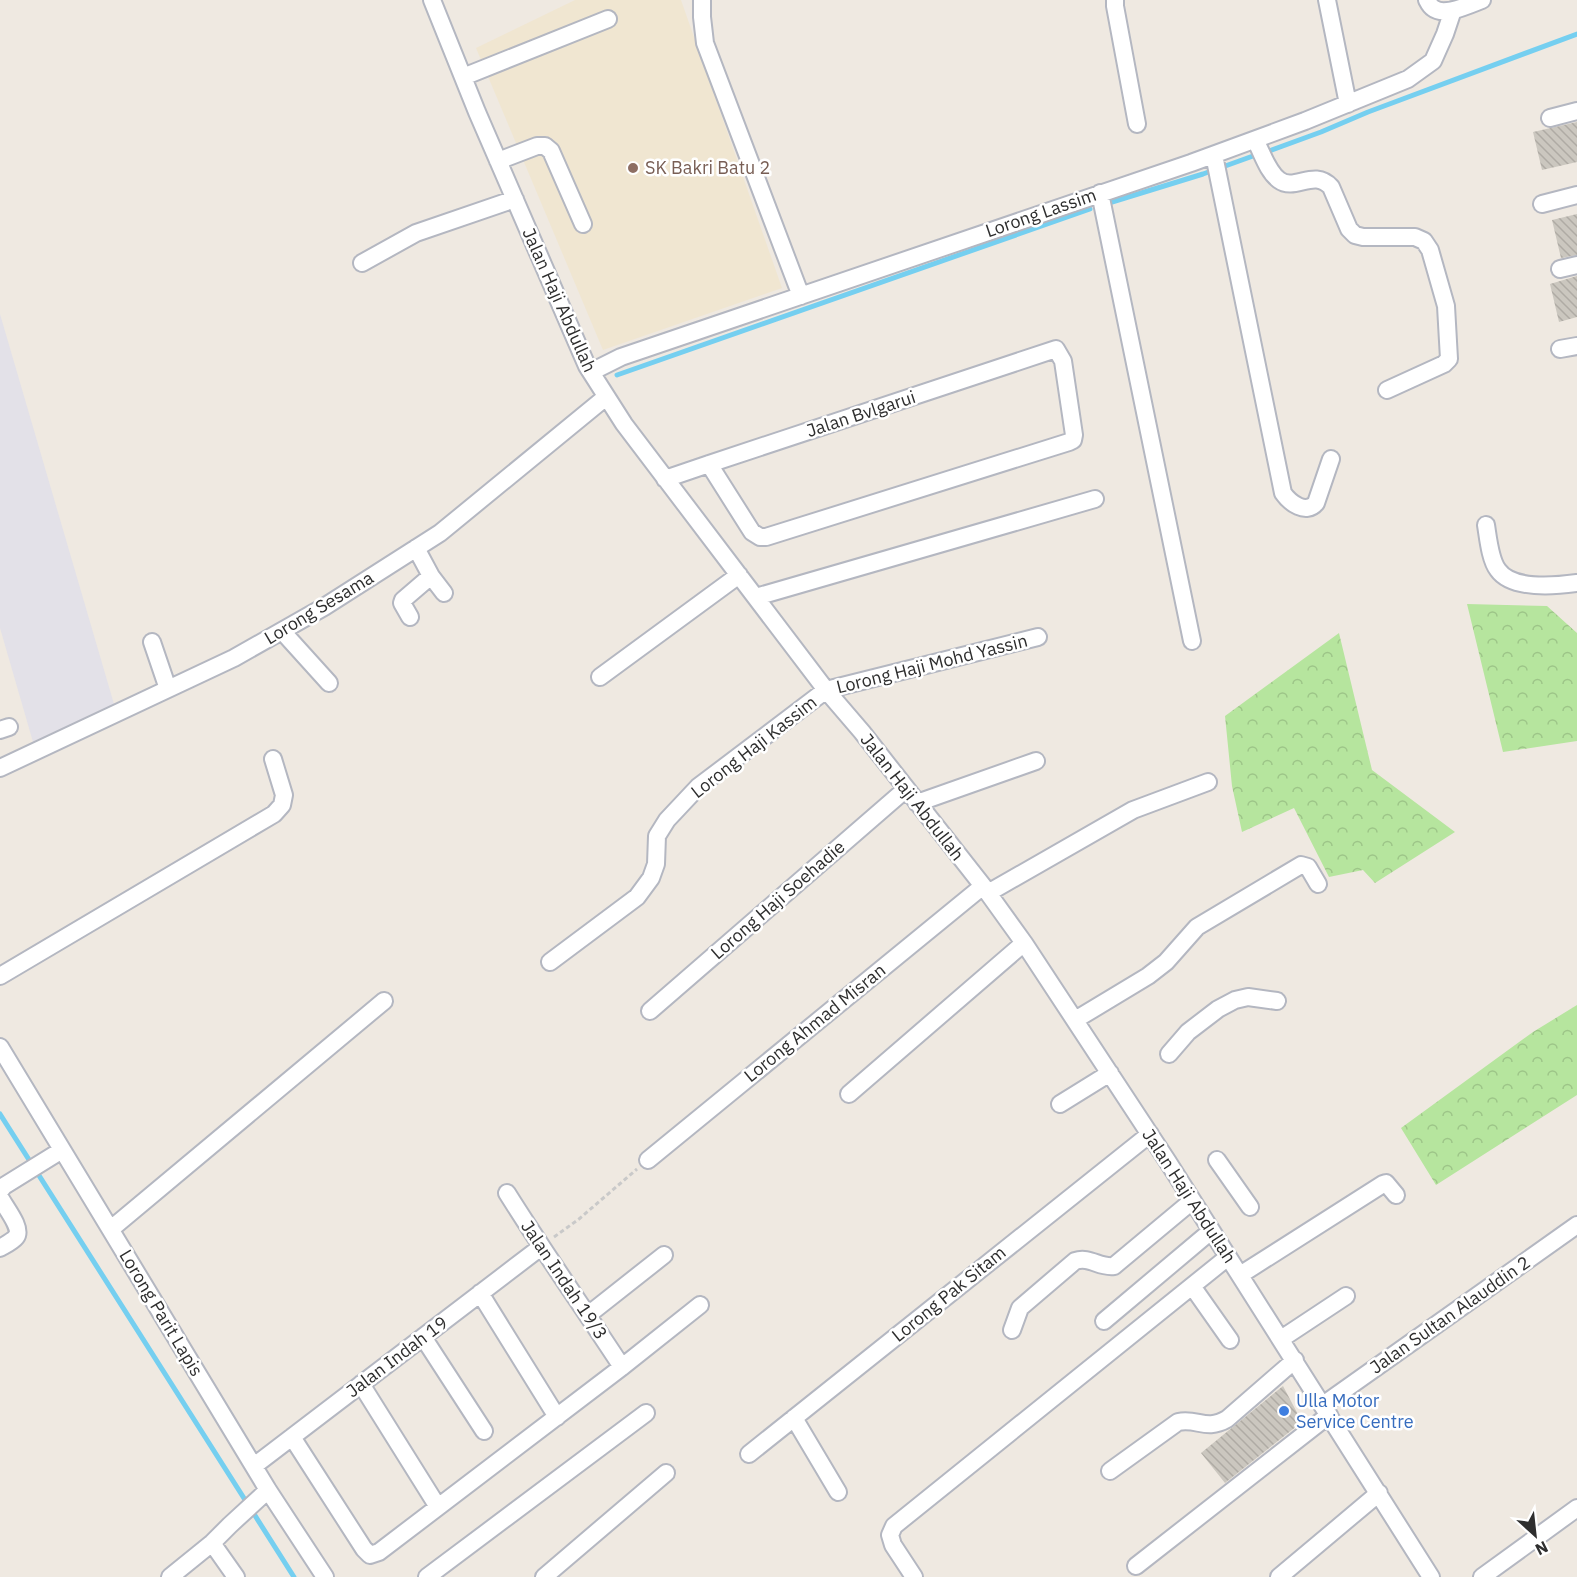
<svg xmlns="http://www.w3.org/2000/svg" width="1577" height="1577" font-family="'IBM Plex Sans',sans-serif">
<style>
.industrial{fill:#e3e1e8}
.education{fill:#f0e6d1}
.forest{fill:url(#forest-crowns)}
.lines{fill:none;stroke-linecap:round;stroke-linejoin:round}
.stream{stroke:#75cff0;stroke-width:5}
.building{fill:url(#building-back-hatch)}
.minor-casing{stroke:#b4b7c1;stroke-width:20}
.path{stroke:#c9c9c9;stroke-width:3;stroke-dasharray:4.5 3;stroke-linecap:butt}
.minor{stroke:#fff;stroke-width:16}
.education-dot{fill:#8d6e63;stroke:#fff;stroke-width:2}
.shop-dot{fill:#3f7fe0;stroke:#fff;stroke-width:2}
.labels{text-anchor:middle;stroke-width:5;stroke-linejoin:round;paint-order:stroke}
.education-label{font-size:18px;fill:#785e54;stroke:#fff;text-anchor:start}
.street-label{font-size:18px;fill:#2e2e2e;stroke:#fff}
.shop-label{font-size:18px;fill:#366cbe;stroke:#fff;text-anchor:start}
</style>
<defs>
<pattern id="forest-crowns" width="20" height="18" patternUnits="userSpaceOnUse" patternTransform="scale(1.5)"><rect width="20" height="18" fill="#b6e59e"/><path d="M2 6a3 3 0 1 1 6 0M12 15a3 3 0 1 1 6 0" fill="none" stroke="#9dc588"/></pattern>
<pattern id="building-back-hatch" width="6" height="6" patternUnits="userSpaceOnUse" patternTransform="scale(1.5)"><rect width="6" height="6" fill="#cbc7bf"/><path d="M-1 5l2 2M0 0l6 6M5-1l2 2" fill="none" stroke="#afaba4"/></pattern>
</defs>
<rect width="100%" height="100%" fill="#efe9e1"/>
<!-- industrial -->
<path class="industrial" d="M0,314L114,704L33,742L0,628Z"/>
<!-- education -->
<path class="education" d="M575,0H681L782,288L603,350L476,48Z"/>
<!-- forest -->
<path class="forest" d="M1467,604L1547,606L1577,633V741L1503,752Z
M1339,633L1372,770L1455,832L1375,883L1363,870L1329,877L1294,808L1242,832L1232,786L1225,716Z
M1577,1005V1095L1436,1185L1401,1128L1533,1032Z"/>
<g class="lines">
<!-- stream -->
<path class="stream" d="M1269,151L1321,132L1368,112L1577,34
M1112,202L1203,174L1253,156
M617,375L1090,209
M0,1114L294,1577"/>
</g>
<!-- building -->
<path class="building" d="M1577,122V162L1542,170L1533,132Z
M1577,214V255L1561,258L1552,220Z
M1577,276V317L1559,322L1550,284Z
M1283,1386L1302,1422L1225,1483L1201,1453Z"/>
<g class="lines">
<!-- minor casing -->
<g class="minor-casing">
<path id="minor" d="M432,0L477,112L587,366L624,424L826,690L862,732L983,886L1024,943L1168,1162L1431,1577
M702,0V17L705,43L801,296
M1115,0V6L1137,124
M1327,0L1348,104
M1427,0C1428,2 1431,7 1433,8C1444,17 1469,5 1482,0
M463,77L608,19
M1550,118L1577,111
M1255,140C1262,152 1267,171 1279,180C1295,192 1314,168 1331,187L1349,229L1355,235L1363,237H1415L1424,241L1430,250L1446,306L1449,359L1444,364L1387,390
M1214,155L1283,493C1290,503 1306,515 1316,503L1331,459
M498,161L537,146H545L551,151L583,224
M1100,193L1192,641
M1542,204L1577,195
M362,263L416,233L515,199
M1560,269L1577,265
M1560,349L1577,346
M591,372L621,357L1191,163L1305,121L1408,79L1433,61L1445,34L1453,10
M665,479L709,464L1056,349L1063,361L1074,435L1073,440L1069,442L766,537H760L752,532L709,464
M1486,525C1488,537 1490,560 1498,570C1512,590 1555,586 1577,583
M416,548L431,576L444,593
M756,597L1095,499
M410,617L402,603L403,600L431,576
M282,631L329,683
M152,642L168,689
M600,677L739,575
M0,730L9,727
M0,768L234,658L324,607L440,533L606,397
M917,803L1036,761
M988,893L1133,810L1208,782
M550,962L637,897L651,878L656,864L657,836L667,820L698,787L826,690L1038,637
M0,976L274,814L282,805L284,795L273,759
M650,1011L906,789
M1075,1020L1148,976L1166,962L1197,927L1301,865L1308,867L1318,884
M0,1047L268,1490L325,1577
M1169,1054L1188,1032L1218,1009L1235,1000L1248,997L1277,1001
M849,1094L1024,943
M1060,1104L1110,1073
M648,1160L983,886
M1217,1160L1250,1207
M0,1191L4,1186L62,1150
M507,1193C544,1252 584,1309 622,1367
M0,1197C4,1206 23,1228 16,1237C13,1241 5,1245 0,1248
M111,1229L384,1001
M1240,1275L1383,1184L1386,1183L1396,1195
M1192,1286L1230,1340
M480,1293L557,1417
M588,1315L664,1255
M1104,1321L1211,1231
M1012,1330L1020,1308L1075,1261C1090,1256 1099,1268 1114,1266L1192,1201
M423,1337L484,1431
M1281,1339L1346,1296
M361,1384L438,1507
M1323,1405L1577,1225
M794,1418L838,1492
M292,1437L364,1549L370,1555L379,1552L622,1367L700,1305
M749,1454L1150,1134
M254,1466L541,1247
M1110,1471L1178,1422C1198,1418 1206,1431 1227,1419L1295,1360
M212,1543L236,1577
M1136,1566L1329,1415
M170,1577L212,1543L230,1525L268,1490
M427,1577L646,1413
M544,1577L666,1473
M914,1577L893,1545L890,1535L894,1526L1228,1257
M1279,1577L1379,1493
M1482,1577L1577,1508"/>
</g>
<!-- path -->
<path class="path" d="M554,1237L579,1219L637,1169"/>
<!-- minor -->
<use href="#minor" class="minor"/>
</g>
<!-- markers -->
<circle class="education-dot" cx="633" cy="168" r="6"/>
<circle class="shop-dot" cx="1284" cy="1411" r="6"/>
<g class="labels">
<!-- education labels -->
<g class="education-label">
<text x="645" y="174">SK Bakri Batu 2</text>
</g>
<!-- street labels -->
<g class="street-label">
<text transform="translate(1041 213) rotate(-19)" y="6">Lorong Lassim</text>
<text transform="translate(559 300) rotate(66)" y="6">Jalan Haji Abdullah</text>
<text transform="translate(861 414) rotate(-18)" y="6">Jalan Bvlgarui</text>
<text transform="translate(319 608) rotate(-31)" y="6">Lorong Sesama</text>
<text transform="translate(932 664) rotate(-14)" y="6">Lorong Haji Mohd Yassin</text>
<text transform="translate(754 747) rotate(-38)" y="6">Lorong Haji Kassim</text>
<text transform="translate(912 797) rotate(52)" y="6">Jalan Haji Abdullah</text>
<text transform="translate(778 900) rotate(-41)" y="6">Lorong Haji Soehadie</text>
<text transform="translate(815 1023) rotate(-39)" y="6">Lorong Ahmad Misran</text>
<text transform="translate(1189 1196) rotate(57)" y="6">Jalan Haji Abdullah</text>
<text transform="translate(564 1280) rotate(56)" y="6">Jalan Indah 19/3</text>
<text transform="translate(949 1294) rotate(-39)" y="6">Lorong Pak Sitam</text>
<text transform="translate(161 1313) rotate(59)" y="6">Lorong Parit Lapis</text>
<text transform="translate(1450 1315) rotate(-35)" y="6">Jalan Sultan Alauddin 2</text>
<text transform="translate(397 1357) rotate(-37)" y="6">Jalan Indah 19</text>
</g>
<!-- shop labels -->
<g class="shop-label">
<text x="1296" y="1407">Ulla Motor<tspan x="1296" dy="21">Service Centre</tspan></text>
</g>
</g>
<!-- north arrow -->
<g transform="translate(1535 1535) rotate(153)" stroke="#ffffff" stroke-width="4.5" paint-order="stroke">
<path d="M0-4.5L10 22L0 15L-10 22Z" fill="#2e2e2e"/>
<text y="-9" font-size="16" font-weight="bold" text-anchor="middle" fill="#2e2e2e">N</text>
</g>
</svg>
